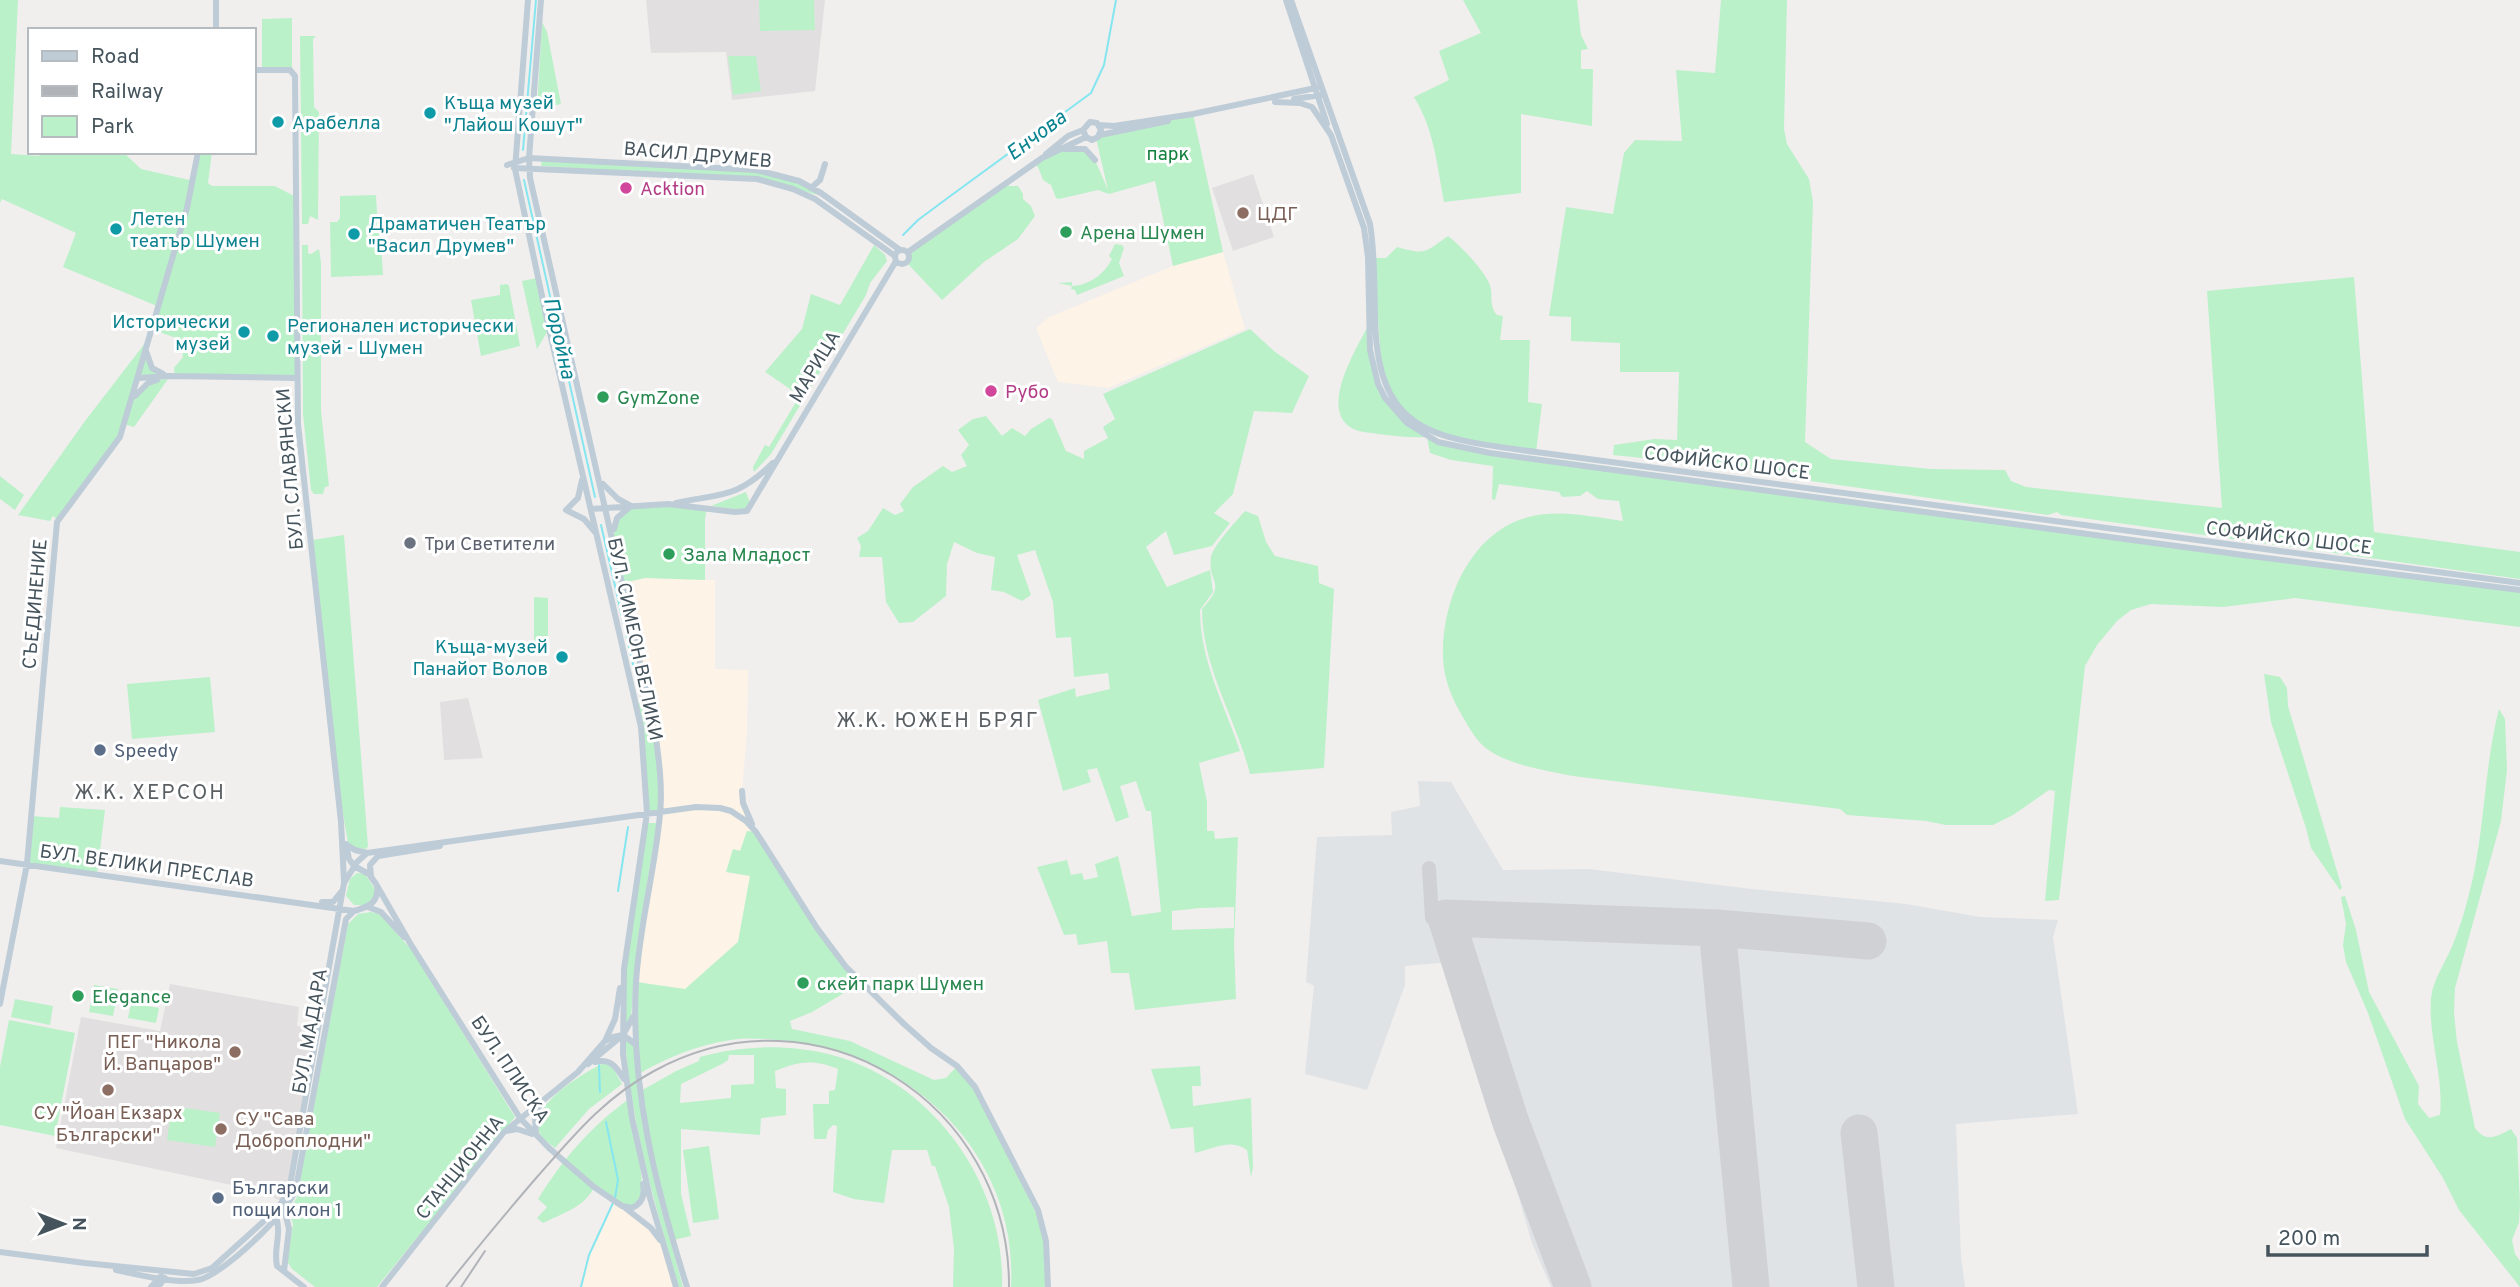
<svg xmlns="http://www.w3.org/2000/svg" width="2520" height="1287" font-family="Overpass,sans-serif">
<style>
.commercial{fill:#fdf3e6}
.education{fill:#e2dfe0}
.airport{fill:#dfe3e6}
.green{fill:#baf1c9;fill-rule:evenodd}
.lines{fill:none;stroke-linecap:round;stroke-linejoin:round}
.stream{stroke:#85e6f0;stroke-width:2}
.taxiway{stroke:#d0d1d4;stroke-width:14}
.runway{stroke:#d0d1d4;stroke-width:37}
.secondary{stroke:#bdccd6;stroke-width:6}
.rail{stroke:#b0b4b9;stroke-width:2}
.culture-dot{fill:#0f9aa8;stroke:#fff;stroke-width:2.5}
.hotel-dot{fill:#d1479c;stroke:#fff;stroke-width:2.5}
.education-dot{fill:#8d6e63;stroke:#fff;stroke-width:2.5}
.leisure-dot{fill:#2e9e5b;stroke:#fff;stroke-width:2.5}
.worship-dot{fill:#6b7280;stroke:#fff;stroke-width:2.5}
.service-dot{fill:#5c6f8a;stroke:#fff;stroke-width:2.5}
.labels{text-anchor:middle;stroke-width:6;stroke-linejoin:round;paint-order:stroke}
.culture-label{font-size:19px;fill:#0d838f;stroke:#fff;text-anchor:start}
.park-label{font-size:19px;fill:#12813d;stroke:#fff}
.street-label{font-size:19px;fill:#45545c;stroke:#fff}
.hotel-label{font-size:19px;fill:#b23c85;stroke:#fff;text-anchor:start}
.education-label{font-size:19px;fill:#785e54;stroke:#fff;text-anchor:start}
.leisure-label{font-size:19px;fill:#27864d;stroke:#fff;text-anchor:start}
.worship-label{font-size:19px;fill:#5b616d;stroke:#fff;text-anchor:start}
.service-label{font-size:19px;fill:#4e5e75;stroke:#fff;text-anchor:start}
.water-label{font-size:21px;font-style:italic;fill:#08838f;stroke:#fff}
.neighbourhood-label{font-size:21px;letter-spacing:2px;fill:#5a5f63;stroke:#fff}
</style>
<rect width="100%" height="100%" fill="#f1eeee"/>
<!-- commercial -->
<path class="commercial" d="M1223,252L1245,329L1108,388L1058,382L1036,328L1049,317L1178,264Z
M645,578L715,580V669L748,670L747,733L742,791L756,832L747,831L740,851L733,849L726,872L750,876L738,942L685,990L636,982L659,825L657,746L623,583Z
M614,1202L642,1221L664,1246L676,1287H581L589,1255Z"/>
<!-- education -->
<path class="education" d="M646,0H825L815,91L732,100L726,52L651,53Z
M1253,174L1274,237L1233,251L1212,188Z
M468,698L483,758L444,760L440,702Z
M170,984L299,1007L297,1026L319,1029L290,1185L282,1202L264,1192L56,1148L81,1017L160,1031Z"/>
<!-- airport -->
<path class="airport" d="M1418,781L1451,782L1503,870L1589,869L1752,889L1906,904L1980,917L2058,920L2053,937L2078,1114L1956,1124L1961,1257L1965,1287H1551L1532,1243L1450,962L1405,966V985L1367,1090L1305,1074L1314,986L1306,982L1317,837L1392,835L1391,812L1420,806Z"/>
<!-- green -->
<path class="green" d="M0,0H18L11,154L39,156L42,152H123L141,169L194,181L198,152H212L208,183L212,186H275L296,197L297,375L175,377L174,368L183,357L179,339L151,329L157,306L63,267L76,233L2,199L0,203Z
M759,0H814L815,30L760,31Z
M1463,0H1577L1581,35L1588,49L1581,50V69H1593L1592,126L1521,114V193L1444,202C1437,165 1434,129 1414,97L1449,80L1439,51L1481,33Z
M1721,0H1787L1784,129L1787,144L1809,179L1813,202L1805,442L1831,459L1931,469L2005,470L2011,481L2026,487L2222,508L2207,291L2354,277L2374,532L2520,552V579L2061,515L2057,512L2048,515L1797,479L1768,471L1613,455L1614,445L1655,439L1677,440L1679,372H1620V343L1571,341V317L1549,316L1566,207L1613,214L1624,153L1635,140L1682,141L1676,70L1715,73Z
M292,18V69L262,70V19Z
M542,22L547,32L561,104L537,109Z
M300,36H316L313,39L314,107L319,112L318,220L310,216L308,224H302Z
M728,56H756L761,91L733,95Z
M1193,114L1223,252L1173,266L1155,181L1109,194L1098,190L1059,199L1056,198L1051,185L1043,180L1038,167L1034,164L1057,151L1082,148L1095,160L1108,190L1096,138L1111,133Z
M542,159L759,171L811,188L818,195L757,179L541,166Z
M1006,182L1009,186H1018L1023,194V199L1031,206L1035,216L1018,239L984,262L942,300L907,263L910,257L908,252Z
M376,195C377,223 382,247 383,275L331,277L330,222H337L340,218V196Z
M1448,236C1461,246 1482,268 1489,283C1494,294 1488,305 1497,315L1503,316L1500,340H1530L1528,402L1542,404L1536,452L1439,435L1400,408L1382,376L1374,258H1386L1397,247C1426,255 1424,253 1448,236Z
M1115,244L1122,245L1124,248L1119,263L1124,276L1077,295L1075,290L1071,289L1072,286L1058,283L1072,282V286C1090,285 1104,274 1112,259L1109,256Z
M302,245H308V253L311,254L319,249L321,262V411L329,486L325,487L323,494H314L311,490L303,414Z
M874,245L885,255L887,261L870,283L866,295L771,454L754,472L753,467L765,445L769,447L823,357L813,350L809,351L812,367L796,393L765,372L802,329L811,294L840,305Z
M537,278L549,329L537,349L522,281Z
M507,284L509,286L520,346L481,356L471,300L500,295V285Z
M1369,324L1378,384L1407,423L1450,445L2520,590V627L2295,598L2223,607L2151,604L2131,610L2117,621L2097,645L2085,666L2059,900L2045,901L2055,791L2049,790L2013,815L1993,825H1946L1926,821L1847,815L1840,809L1573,776C1545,770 1511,766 1487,749C1477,742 1470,729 1464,719C1453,701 1444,680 1443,659C1441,608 1464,546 1512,523C1548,506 1585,516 1623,521L1619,501L1598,499L1587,491L1580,496L1562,497L1559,492L1499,484L1495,500L1492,499L1493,466L1451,460L1430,453L1427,437C1410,438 1395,436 1378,434C1371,432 1363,433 1356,430C1315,414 1357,348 1369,324Z
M1250,329L1274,351L1309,376L1292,413L1254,411L1233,494L1214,513L1230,523L1212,546L1174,555L1166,531L1146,547L1167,587L1210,570L1213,592L1200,610C1200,661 1224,703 1240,751L1199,763L1207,802V831H1214L1215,839L1238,837L1234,945L1236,999L1135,1010L1129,973H1111L1107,941L1078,945L1076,934L1064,935L1037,867L1067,860L1071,875L1082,873L1084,880L1098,877L1095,864L1118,856L1132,916L1161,912L1151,811H1146L1136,781L1120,786L1129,817L1116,822L1097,768L1087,770L1091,782L1063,791L1038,700L1075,688L1076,697L1110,689L1108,673L1074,677L1071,637L1056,638L1053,602L1035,550L1017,555L1031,595L1022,601L1004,592L991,590L995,557L977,553L954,542L947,564L946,596L913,622L899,623L886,602L882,557H859L861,546L857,538L868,531L883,508L895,515L904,511L900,504L913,487L943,466L952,472L967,466L961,455L969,445L958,430L973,419L986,416L1002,436L1012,428L1025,436L1031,429L1049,418L1052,419L1066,451L1084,459V451L1108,438L1103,427L1115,419L1103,394ZM1234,907V928L1172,930V911L1200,908Z
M149,338L146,356L159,373L138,378L132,397L157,380L168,379L134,427L124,424L120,437L58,520L53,516L50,521L18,515L85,421Z
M0,476L24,495L15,510L0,499Z
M746,492L750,503L744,510L711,506Z
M668,504L707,508L705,519V580L645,578L623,583L614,538V526L631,506Z
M1245,511L1258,516L1266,542L1275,556L1318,566L1319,583L1334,589L1324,768L1250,774C1236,718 1202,668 1202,609C1228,581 1207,584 1211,557C1213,546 1237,520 1245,511Z
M344,535L368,846L366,849L356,848L348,843L340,796L313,540Z
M534,597L548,598V647L534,649Z
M2264,674L2280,677L2287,688L2288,706L2342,888L2340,890L2311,848L2306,828L2271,722Z
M210,677L215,732L132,739L127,684Z
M650,702L654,724L660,812L647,813L637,704Z
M2499,709L2505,719L2507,770L2501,821L2455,988L2454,1013L2457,1042L2475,1128C2486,1143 2496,1137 2511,1129L2517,1138L2520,1205L2519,1222L2512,1240L2515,1254L2520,1261V1287L2459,1210L2443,1178L2405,1119L2368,1013L2346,962L2343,945L2346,924L2341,897L2345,896L2356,930L2369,992L2419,1086L2418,1104L2429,1118L2440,1115C2444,1076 2428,1038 2431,998C2433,979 2446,962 2453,944C2459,929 2464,914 2468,898C2485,837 2483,771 2499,709Z
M60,807L105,810L97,874L27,864L31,816L59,818Z
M648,823H657L637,945L631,1018L625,1027L626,970Z
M747,831L756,832L795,894L861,983L812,1012L790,1021L792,1029L850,1041L934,1080L946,1078L957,1066L971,1080L1042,1225L1048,1287H1011C1019,1152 907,1049 778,1040C762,1039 747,1037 731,1040C697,1045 666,1058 637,1075L639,1092L676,1071L699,1061L700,1057C742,1045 789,1044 832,1055C933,1082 1006,1184 1002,1287H953L954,1249L949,1207L935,1166H932L927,1150H892L884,1203L854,1199L833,1192L837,1126L833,1125L828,1130L826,1139H814L813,1104H829V1091L835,1090L838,1069C815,1059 798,1061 775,1071L776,1088L786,1089V1115L761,1118L760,1135L681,1129V1194L691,1236L673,1240L657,1193L683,1287H679C655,1205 631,1124 625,1038L634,1045L636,982L685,989L738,942L750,876L726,872L733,849L740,851ZM729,1055H754V1084L731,1085V1098L680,1103L681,1084L722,1064L728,1060Z
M357,873L365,874L374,888L375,894L367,905H354L346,896L350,879Z
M371,912L379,914L411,949L515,1117L377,1287H315L292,1269L287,1261L293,1224L289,1211L297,1197L348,924L358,914Z
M94,985L118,989L113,1016L89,1012Z
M15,999L53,1006L50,1025L11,1017Z
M131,1003L159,1008L156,1023L128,1018Z
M9,1020L75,1033L55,1136L0,1125V1067Z
M604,1063L613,1068L622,1084L589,1109L555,1148C549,1143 541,1138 539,1132C528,1105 585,1072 604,1063Z
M1200,1066L1201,1086H1192L1193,1106L1251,1098L1253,1167L1251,1177L1247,1150C1231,1138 1213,1149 1195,1153L1193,1127L1171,1129L1151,1069Z
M629,1099L639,1150L643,1196L632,1208L594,1188C583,1208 563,1213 543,1223L537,1218L547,1207L538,1199C564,1158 590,1127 629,1099Z
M172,1106L220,1113L215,1147L167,1140Z
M709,1146L719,1219L693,1223L683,1150Z"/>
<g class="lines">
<!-- stream -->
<path class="stream" d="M523,150L536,0
M524,180L595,497
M903,235L918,220L949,197L1091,93L1104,65L1116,0
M601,525L639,690
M641,698L642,703
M618,891L628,827
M599,1065L600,1092
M606,1122L618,1180L615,1198
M581,1287L589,1255L613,1203"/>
<!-- taxiway -->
<path class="taxiway" d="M1429,868L1432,918H1446"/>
<!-- runway -->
<path class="runway" d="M1717,928L1751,1287
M1859,1133L1876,1287
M1573,1287L1510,1120L1446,918L1717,928L1868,941"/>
<!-- secondary -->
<path class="secondary" d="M528,0L515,169L549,329L641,727L647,813L624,969L623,1054L632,1118L650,1198L676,1287
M541,0L529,158L530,178L654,724C658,753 663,785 660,814C655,871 639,927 636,983C630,1088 656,1188 687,1287
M1286,0L1327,124
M1291,0L1370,224C1375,254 1374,284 1375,314C1376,436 1434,438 1536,452L2520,583
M216,30V0
M254,70H290L295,76L298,424L341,822L344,881
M1294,99L1321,95
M1275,102L1300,103L1312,107L1331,135L1364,228L1368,257L1370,350L1378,384L1385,398L1407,423L1438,442L1490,453L1599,468L2243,555L2520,590
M1099,125L1114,126L1193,114L1320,87
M1100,135L1168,121
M1065,149H1085L1095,160
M1046,154L1068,136L1083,130L1090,122L1097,123L1101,130L1098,137L1092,140L1086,137L1083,130
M507,165L529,158L756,170L776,175L799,181L821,193L900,250
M514,168L757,179L793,189L815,199L895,256
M811,188L820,180L825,164
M895 257a7 7 0 1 1 14 0a7 7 0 1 1-14 0Z
M908,252L1042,158L1086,137
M146,351L152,368L163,374
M138,378L168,376L297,378
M135,396L148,383L157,380
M582,480L578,498L566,510L584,519L595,532
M603,484L618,499L631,506L617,518L614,529
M676,503C722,493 736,499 773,463
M591,509L668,504L735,512L747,511L896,261
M742,791L743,803L752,824
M346,844L349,859L354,866L369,874L376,884L410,943L520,1118L549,1148L594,1187L622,1206L632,1208C643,1203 645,1194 643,1184
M347,845L355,850L367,853
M0,861L354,911C368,907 379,903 377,886
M371,877L370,865L378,856L440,846
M322,902H333L341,892
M368,907L381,912L404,937
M0,1004L27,864L57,522L120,437L187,208L198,152
M605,1041L615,1019L620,988
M595,1062C611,1058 616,1067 624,1079
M588,1064L623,1035L633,1017
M506,1131L517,1129L532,1134
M536,1134L535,1118L540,1104
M624,1207L651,1228L660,1240
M276,1216C282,1236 273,1248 277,1266L304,1287
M0,1252L85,1263L194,1274L212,1268L274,1212L282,1202L290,1185L344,883L357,862L367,853L696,807L720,808L731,811L746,821L756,832L817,928L846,967L904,1024L931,1048L957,1066L975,1087L1038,1210L1046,1241L1048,1287
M116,1270C139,1275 176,1284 198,1280C222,1276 290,1211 296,1188L346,919L354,911
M284,1271L289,1229L284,1208
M151,1287L161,1276
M158,1287L165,1278
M382,1287L504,1132L578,1072L605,1041L613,1037L623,1035L635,1044"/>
<!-- rail -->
<path class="rail" d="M446,1287C476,1249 506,1213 537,1177C574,1135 604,1098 654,1071C818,981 1010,1103 1009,1287
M461,1287L485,1251"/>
</g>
<!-- markers -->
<g class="culture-dot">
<circle cx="430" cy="113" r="7"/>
<circle cx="278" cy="122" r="7"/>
<circle cx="116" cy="229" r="7"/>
<circle cx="354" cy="234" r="7"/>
<circle cx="244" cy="332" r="7"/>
<circle cx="273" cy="336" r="7"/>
<circle cx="562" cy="657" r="7"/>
</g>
<g class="hotel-dot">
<circle cx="626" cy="188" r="7"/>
<circle cx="991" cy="391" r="7"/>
</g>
<g class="education-dot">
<circle cx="1243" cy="213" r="7"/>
<circle cx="235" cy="1052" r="7"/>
<circle cx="108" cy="1090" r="7"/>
<circle cx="221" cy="1129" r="7"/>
</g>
<g class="leisure-dot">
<circle cx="1066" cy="232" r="7"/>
<circle cx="603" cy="397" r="7"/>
<circle cx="669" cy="554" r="7"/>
<circle cx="803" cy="983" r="7"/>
<circle cx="78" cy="996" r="7"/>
</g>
<circle class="worship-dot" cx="410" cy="543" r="7"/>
<g class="service-dot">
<circle cx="100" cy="750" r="7"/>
<circle cx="218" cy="1198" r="7"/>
</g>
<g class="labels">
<!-- culture labels -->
<g class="culture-label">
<text x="444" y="109">Къща музей<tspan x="444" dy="22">"Лайош Кошут"</tspan></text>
<text x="292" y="129">Арабелла</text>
<text x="130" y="225">Летен<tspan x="130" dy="22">театър Шумен</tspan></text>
<text x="368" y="230">Драматичен Театър<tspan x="368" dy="22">"Васил Друмев"</tspan></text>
<text x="230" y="328" text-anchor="end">Исторически<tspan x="230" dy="22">музей</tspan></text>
<text x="287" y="332">Регионален исторически<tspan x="287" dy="22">музей - Шумен</tspan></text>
<text x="548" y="653" text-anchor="end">Къща-музей<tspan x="548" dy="22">Панайот Волов</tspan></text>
</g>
<!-- park labels -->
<g class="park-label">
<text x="1168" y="160">парк</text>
</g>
<!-- street labels -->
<g class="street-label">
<text transform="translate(698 154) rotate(5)" y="7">ВАСИЛ ДРУМЕВ</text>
<text transform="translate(814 366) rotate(-59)" y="7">МАРИЦА</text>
<text transform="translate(1727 462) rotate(7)" y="7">СОФИЙСКО ШОСЕ</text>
<text transform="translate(289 469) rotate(-95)" y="7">БУЛ. СЛАВЯНСКИ</text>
<text transform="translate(2289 537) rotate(7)" y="7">СОФИЙСКО ШОСЕ</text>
<text transform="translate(34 604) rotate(-85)" y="7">СЪЕДИНЕНИЕ</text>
<text transform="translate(636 639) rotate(78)" y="7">БУЛ. СИМЕОН ВЕЛИКИ</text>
<text transform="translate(147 865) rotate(8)" y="7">БУЛ. ВЕЛИКИ ПРЕСЛАВ</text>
<text transform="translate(309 1031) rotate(-80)" y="7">БУЛ. МАДАРА</text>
<text transform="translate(511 1069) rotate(56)" y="7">БУЛ. ПЛИСКА</text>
<text transform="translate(459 1167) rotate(-51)" y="7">СТАНЦИОННА</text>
</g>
<!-- hotel labels -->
<g class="hotel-label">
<text x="640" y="195">Acktion</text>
<text x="1005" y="398">Рубо</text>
</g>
<!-- education labels -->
<g class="education-label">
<text x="1257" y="220">ЦДГ</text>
<text x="221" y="1048" text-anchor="end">ПЕГ "Никола<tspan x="221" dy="22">Й. Вапцаров"</tspan></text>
<text x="108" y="1119" text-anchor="middle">СУ "Йоан Екзарх<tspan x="108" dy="22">Български"</tspan></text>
<text x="235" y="1125">СУ "Сава<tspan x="235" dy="22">Доброплодни"</tspan></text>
</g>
<!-- leisure labels -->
<g class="leisure-label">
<text x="1080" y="239">Арена Шумен</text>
<text x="617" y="404">GymZone</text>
<text x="683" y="561">Зала Младост</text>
<text x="817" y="990">скейт парк Шумен</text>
<text x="92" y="1003">Elegance</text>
</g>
<!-- worship labels -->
<g class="worship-label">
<text x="424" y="550">Три Светители</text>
</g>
<!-- service labels -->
<g class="service-label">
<text x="114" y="757">Speedy</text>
<text x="232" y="1194">Български<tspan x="232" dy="22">пощи клон 1</tspan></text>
</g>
<!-- water labels -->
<g class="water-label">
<text transform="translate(1036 135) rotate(-37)" y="7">Енчова</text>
<text transform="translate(560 338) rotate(77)" y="7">Поройна</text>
</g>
<!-- neighbourhood labels -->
<g class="neighbourhood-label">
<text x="938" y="727">Ж.К. ЮЖЕН БРЯГ</text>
<text x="150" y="799">Ж.К. ХЕРСОН</text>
</g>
</g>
<!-- legend -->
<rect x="28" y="28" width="228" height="126" fill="#ffffff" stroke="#b5bbbe" stroke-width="2"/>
<rect x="42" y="51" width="35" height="10" fill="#bdccd6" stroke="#b5bbbe" stroke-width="2"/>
<text x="91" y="63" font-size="21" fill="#45545c">Road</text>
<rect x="42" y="86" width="35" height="10" fill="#b0b4b9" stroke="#b5bbbe" stroke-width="2"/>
<text x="91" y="98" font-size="21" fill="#45545c">Railway</text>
<rect x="42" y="116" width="35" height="21" fill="#baf1c9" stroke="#b5bbbe" stroke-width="2"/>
<text x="91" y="133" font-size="21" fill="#45545c">Park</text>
<!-- north arrow -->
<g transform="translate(63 1224) rotate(90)" stroke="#ffffff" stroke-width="5" paint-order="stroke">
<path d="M0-5L12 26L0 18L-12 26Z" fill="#45545c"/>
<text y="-10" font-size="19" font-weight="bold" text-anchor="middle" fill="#45545c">N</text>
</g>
<!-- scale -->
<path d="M2268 1245v10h159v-10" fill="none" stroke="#45545c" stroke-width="3.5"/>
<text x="2278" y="1245" font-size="21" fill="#45545c" stroke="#ffffff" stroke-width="5" paint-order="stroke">200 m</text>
</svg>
